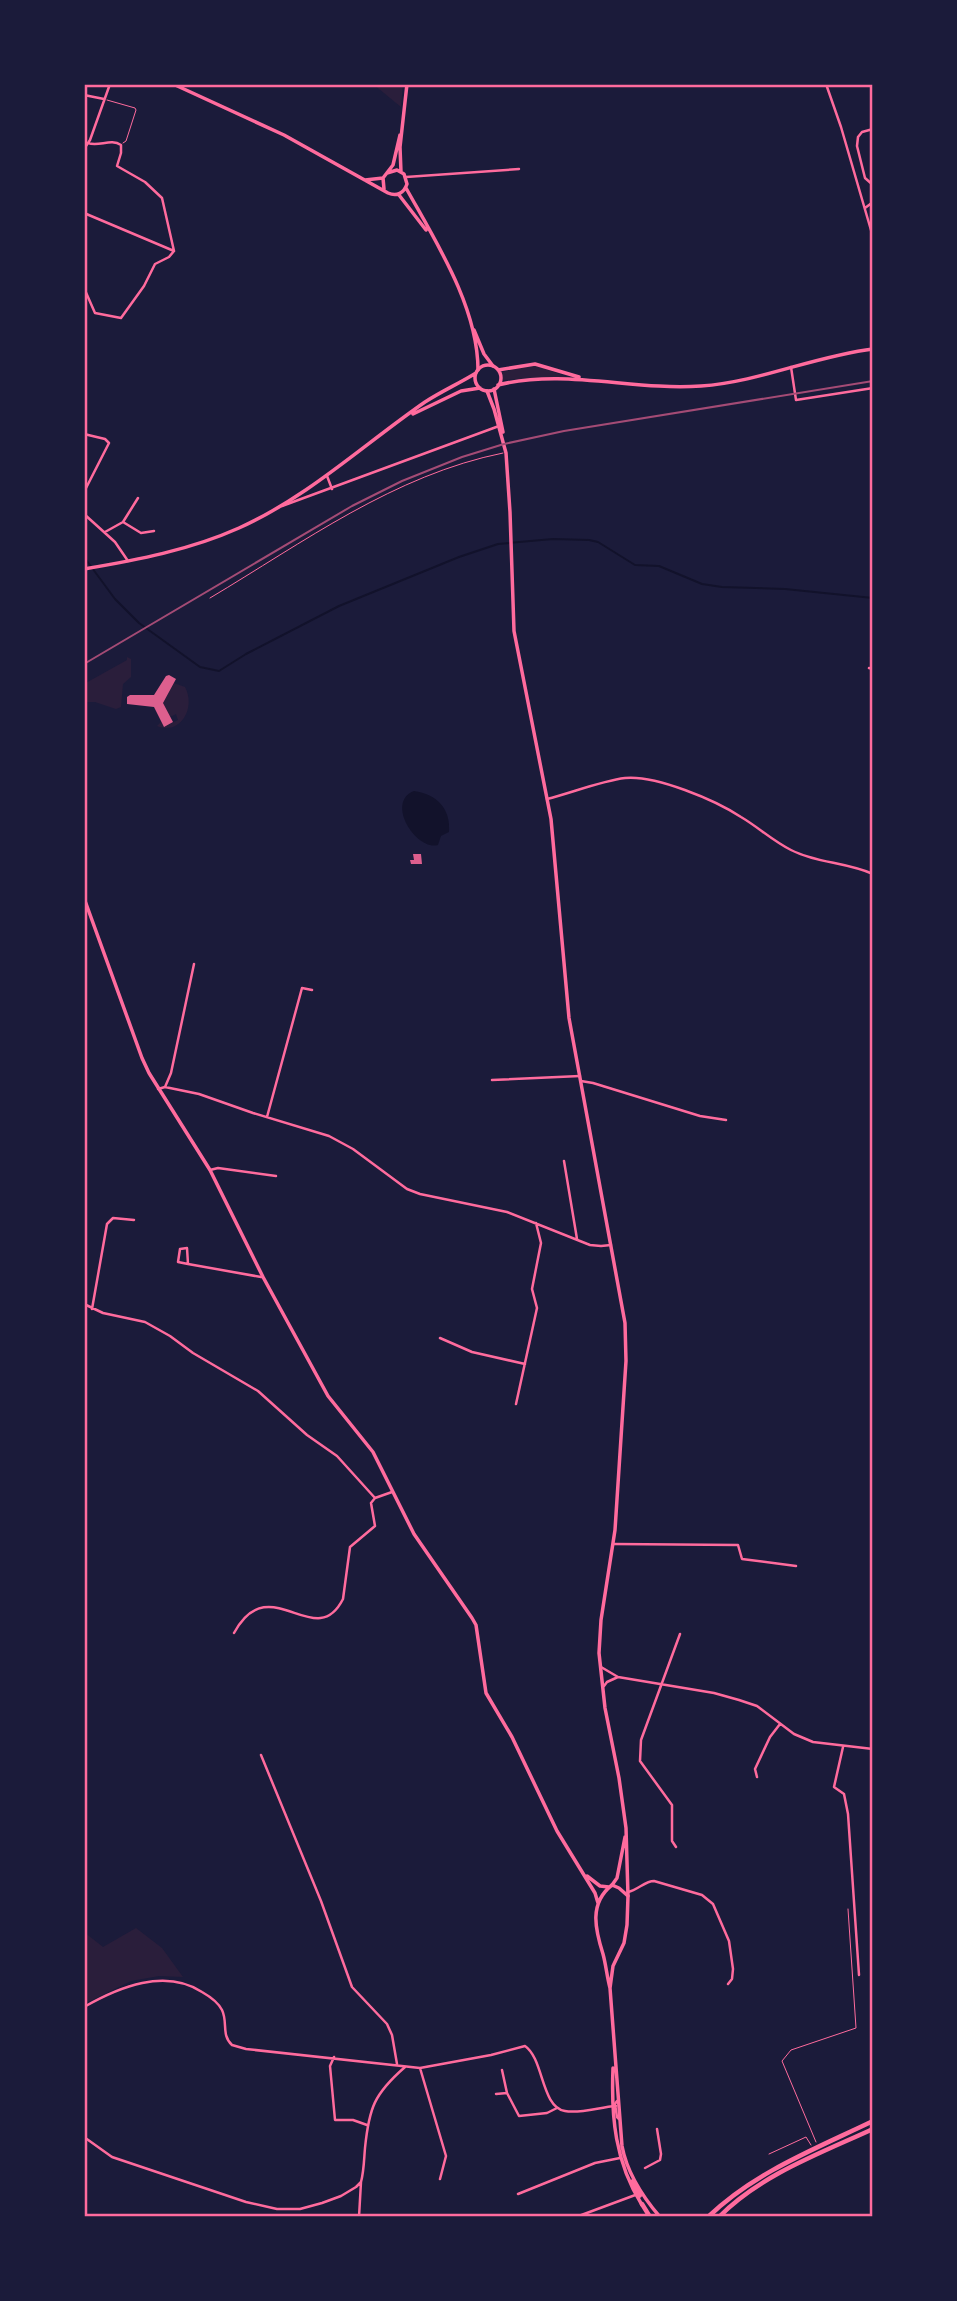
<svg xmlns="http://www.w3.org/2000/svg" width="957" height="2301" font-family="Karla,sans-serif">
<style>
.green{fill:#2a1e3b}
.water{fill:#12122b}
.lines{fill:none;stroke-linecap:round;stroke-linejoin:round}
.stream{stroke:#12122b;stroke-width:2}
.building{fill:#dd5f8e}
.path{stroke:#ff6b9d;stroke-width:1}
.service{stroke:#ff6b9d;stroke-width:1}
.minor{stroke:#ff6b9d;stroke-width:2.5}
.tertiary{stroke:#ff6b9d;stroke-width:3.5}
.secondary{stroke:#ff6b9d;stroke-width:3.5}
.trunk{stroke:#ff6b9d;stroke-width:4.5}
.rail{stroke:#a44b75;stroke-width:2}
.neatline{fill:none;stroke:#ff6b9d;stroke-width:2.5}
</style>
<rect width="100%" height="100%" fill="#1b1b3a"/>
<!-- green -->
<path class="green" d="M373,84H403L401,107Z
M535,365L567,377L503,380L502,372Z
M127,657L131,659V677L123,684L121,707L116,709L95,702H84V684L127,660Z
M174,683L185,687C196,707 181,736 157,726L161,722L164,727L178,720L176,714L170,717L163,703Z
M136,1928L162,1948L183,1977L159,1976L131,1981L84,2004V1932L103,1947Z"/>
<!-- water -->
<path class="water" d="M414,791C437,794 451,809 449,832L441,836L438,845C416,851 385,802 414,791Z"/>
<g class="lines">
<!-- stream -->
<path class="stream" d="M84,557L115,599L139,623L200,667L219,671L246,654L339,606L459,557L498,544L553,539L589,540L598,542L635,565L659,566L702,584L722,587L785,589L873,598"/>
</g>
<!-- building -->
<path class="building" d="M169,675L176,679L163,703L173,722L164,727L154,707L127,704V697L130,695H154L166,676Z
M413,854H421L422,864H411L410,860H414Z"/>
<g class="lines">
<!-- path -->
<path class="path" d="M816,2142L782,2061L791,2050L856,2028L848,1909
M769,2154L806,2137L811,2145"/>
<!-- service -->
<path class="service" d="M107,100L135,108L136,110L126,141L123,143
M210,598C304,542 394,475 503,453"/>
<!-- minor -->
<path class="minor" d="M826,84L841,127L873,237
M84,95L104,99
M873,129L862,132L858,137L857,146L865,178L873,185
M88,143C99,147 111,138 121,145V153L117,166L145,182L162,198L174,251
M84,149L90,140L110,84
M406,177L519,169
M865,208L873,202
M84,213L174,251
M84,288L95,313L121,318L144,286L155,264L169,257L174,251
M791,367L796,400L873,388
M84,434L105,439L109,443L84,492
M327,476L332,489
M282,506L499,426
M84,514L115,542L128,561
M123,522L141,533L154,531
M105,532L123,522L138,498
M869,668L873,669
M547,799C571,793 601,781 625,778C656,775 715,800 741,817C758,827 773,841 791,850C816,863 846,862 873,874
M492,1080L580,1076
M581,1081L593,1083L700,1116L726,1120
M165,1087L171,1073L194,964
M158,1089L165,1087L199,1094L253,1113L329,1136L353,1149L407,1189L420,1194L507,1212L590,1245L601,1246L611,1245
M267,1117L302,988L312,990
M564,1161L577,1239
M210,1170L218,1168L276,1176
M188,1264L187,1248L180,1249L178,1262L188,1264L261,1277H263
M84,1304L103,1313L145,1322L170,1336L193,1353L258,1391L307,1435L337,1456L375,1498L392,1492
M92,1309L107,1224L113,1218L134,1220
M440,1338L472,1352L525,1364
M516,1404L537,1308L532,1289L541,1243L536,1223
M614,1544L738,1545L742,1559L796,1566
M234,1633C270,1567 315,1654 343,1599L350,1547L375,1526L371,1503L375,1498
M601,1667L618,1677L714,1693L739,1700L757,1706L794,1734L813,1742L873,1749
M604,1686L607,1682L618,1677
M843,1747L834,1787L844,1794L848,1814L859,1975
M261,1755L321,1901L352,1987L387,2024L392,2035L397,2064
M757,1777L755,1769L770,1737L780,1724
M676,1847L672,1841V1805L640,1761L641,1740L680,1634
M628,1892C638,1890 645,1881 654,1881L702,1895L713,1904L729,1941L733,1969L732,1979L728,1984
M84,2007C119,1987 165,1968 202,1992C209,1996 218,2002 222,2010C228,2022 221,2035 232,2045L246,2049L420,2068L491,2055L525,2046C544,2059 541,2107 565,2111C580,2114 600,2107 616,2106
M334,2057L330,2066L335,2120H353L367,2125
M420,2068L446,2156L440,2179
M502,2070L507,2093
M496,2094L507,2093L519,2116L547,2113L557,2108
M617,2101L615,2104L617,2117L619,2119
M84,2137L112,2157L246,2202L277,2209H300L322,2203L341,2196L356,2187L361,2182C364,2171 364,2159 365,2148C369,2108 374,2094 405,2067
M645,2168L660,2160L661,2154L657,2129
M518,2194L595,2163L620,2158
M359,2217L361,2182
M576,2217L638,2194"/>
<!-- tertiary -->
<path class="tertiary" d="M173,84L284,135L388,193C397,197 404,193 407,184L404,174L397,170L387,173
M401,172L400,147L407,84
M365,180L383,178
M406,188C436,242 478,307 478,370
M384,189L383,178L393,165L400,135
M399,195L426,230
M474,330L484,354L493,366
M494,389L503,432
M487,391L494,409L506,453L510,512L514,631L551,819L569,1018L625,1323L626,1361L615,1530L601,1620L599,1653L605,1708L619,1778L626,1828L628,1896
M612,1885L617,1878L625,1837"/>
<!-- secondary -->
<path class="secondary" d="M475 378a13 13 0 1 1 26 0a13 13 0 1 1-26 0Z
M498,370L535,364L579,377
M498,385C565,368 633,391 701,386C759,382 815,356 873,349
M413,414L461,391L480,388
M84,569C137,560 190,550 239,528C308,497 363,445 425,402C442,391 460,383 476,373
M84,898L142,1058L149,1073L210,1170L263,1277L328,1396L373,1452L414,1534L472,1618L476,1625L486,1693L512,1737L557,1831L595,1893L598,1903
M587,1876L600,1886L609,1887
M610,1988C607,1977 606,1965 603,1954C595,1929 589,1903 612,1885L619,1888L628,1896L627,1925L624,1943L613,1966L610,1988L622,2146C627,2173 642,2196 660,2217
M613,2068C611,2117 615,2162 642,2205
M632,2181L640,2196"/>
<!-- trunk -->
<path class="trunk" d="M642,2204L650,2217
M708,2217C755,2172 815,2149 873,2121
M719,2217C760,2175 821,2153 873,2129"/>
<!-- rail -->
<path class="rail" d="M84,664L352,506L402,481L462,457L504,444L564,431L873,381"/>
</g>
<!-- border -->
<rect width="957" height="2301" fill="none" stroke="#1b1b3a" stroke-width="172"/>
<rect x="86" y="86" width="785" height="2129" class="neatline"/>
</svg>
